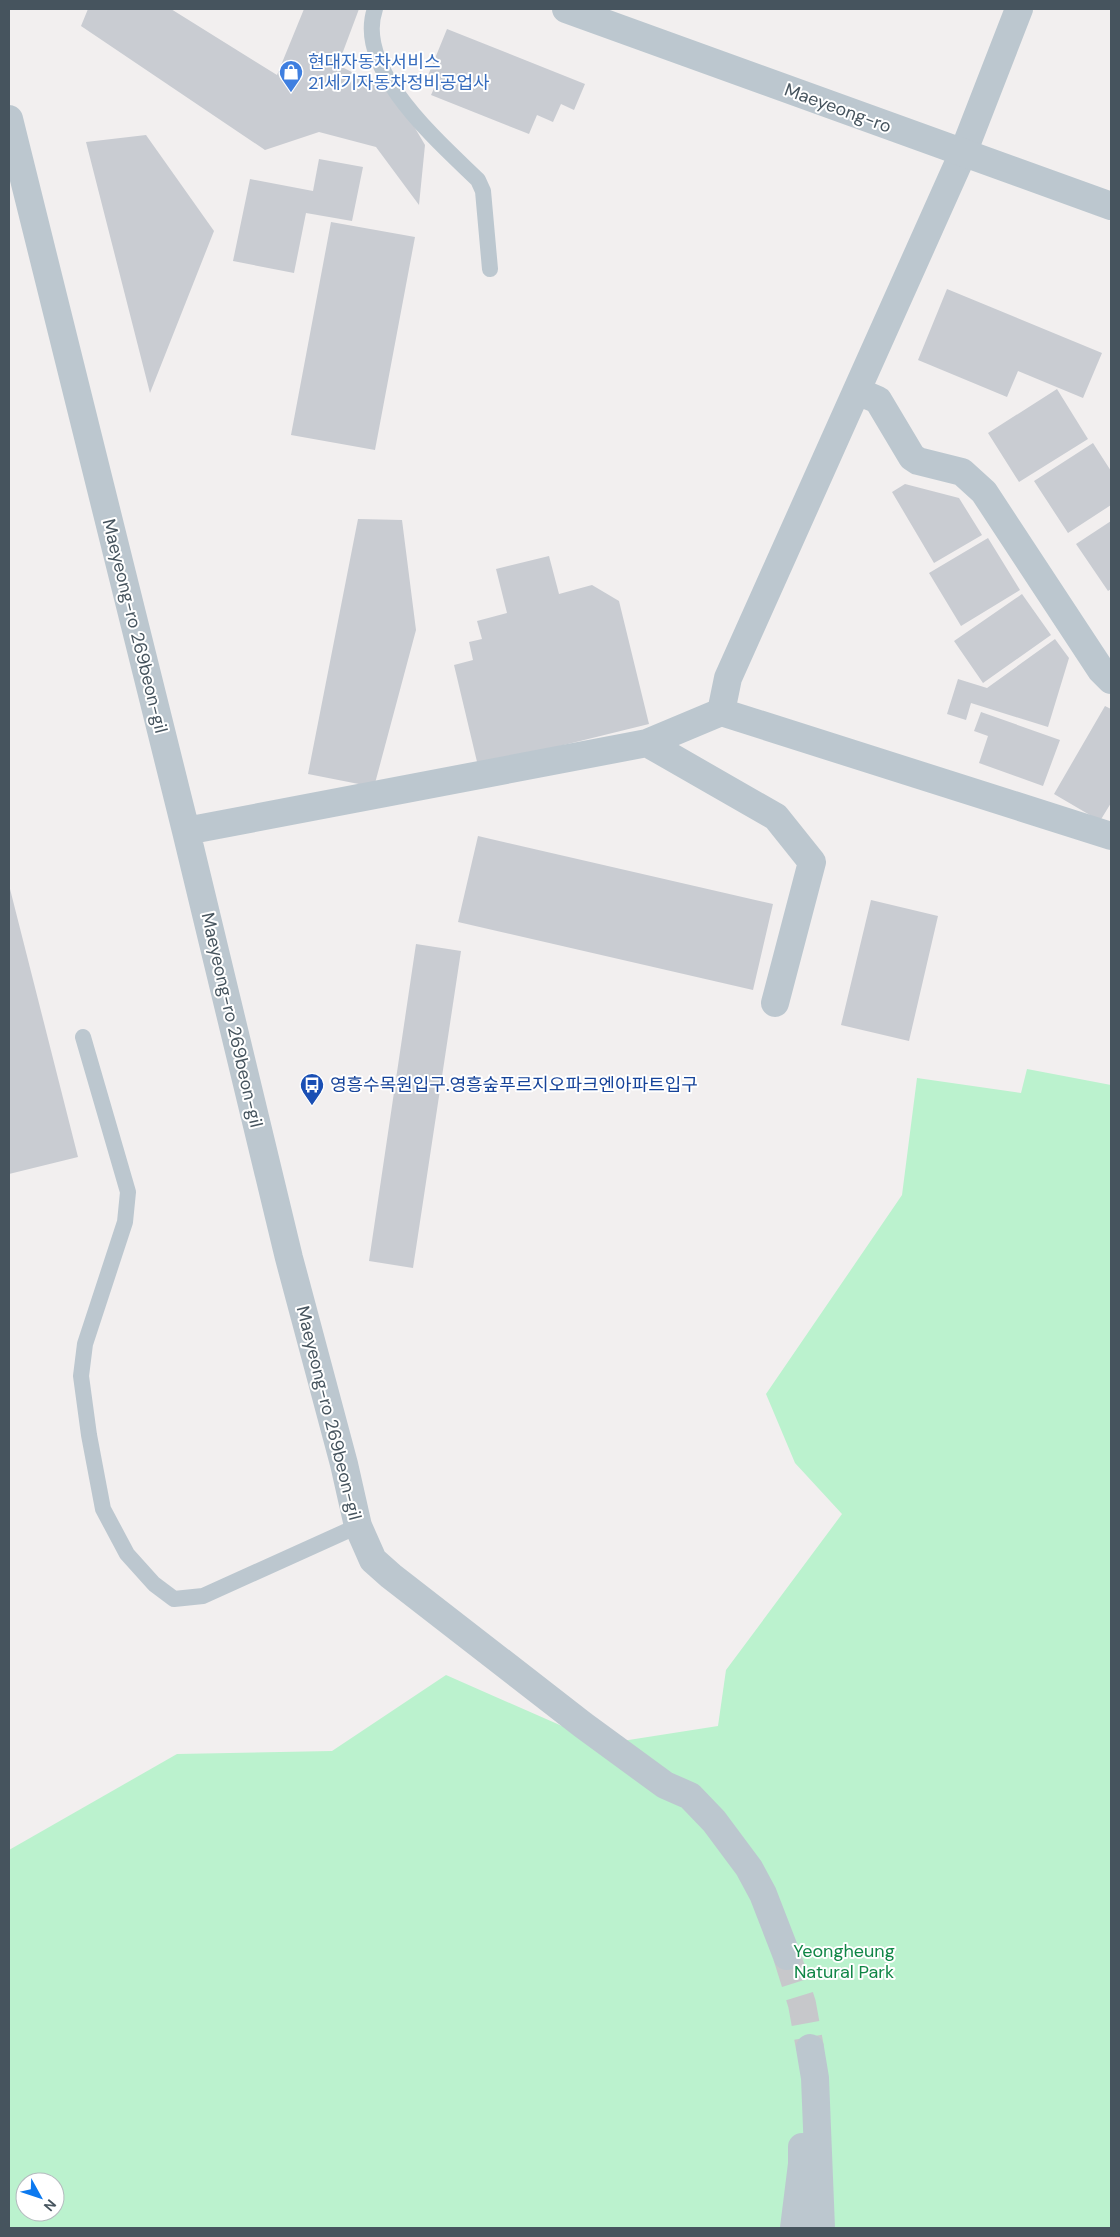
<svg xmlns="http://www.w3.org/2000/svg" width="1120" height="2237" font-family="'DM Sans','Noto Sans KR',sans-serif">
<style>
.green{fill:#bbf2ce;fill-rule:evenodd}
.building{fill:#c9ccd2}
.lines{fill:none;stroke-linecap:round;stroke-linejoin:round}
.minor-tunnel{stroke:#c7c8cb;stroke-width:28;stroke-dasharray:28 14;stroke-linecap:butt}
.service{stroke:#bcc7cf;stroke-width:16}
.minor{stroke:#bcc7cf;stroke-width:28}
.tertiary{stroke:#bcc7cf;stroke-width:28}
.labels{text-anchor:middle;stroke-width:4;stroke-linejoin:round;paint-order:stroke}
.shop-label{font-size:18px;fill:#366cbe;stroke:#fff;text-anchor:start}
.street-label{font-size:18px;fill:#46545e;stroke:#fff}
.transit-label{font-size:18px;fill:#164399;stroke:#fff;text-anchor:start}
.park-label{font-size:18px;fill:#108646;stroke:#fff}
</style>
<rect width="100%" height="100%" fill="#f2efef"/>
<!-- green -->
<path class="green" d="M1027,1069L1111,1085V2228H9V1850L177,1754L332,1751L446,1675L603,1744L718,1726L726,1670L842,1514L795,1463L766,1394L902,1195L917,1078L1021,1093ZM25,2182H55V2212H25Z"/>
<!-- building -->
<path class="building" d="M88,9H171L277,75L304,9H359L338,65L395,94L425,145L419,205L376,147L319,132L265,150L81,26Z
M447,29L585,84L574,110L561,104L553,122L537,115L529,134L431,95L437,82L427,78Z
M146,135L214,231L150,393L86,142Z
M319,159L363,167L352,221L306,213L294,273L233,261L250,179L313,191Z
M331,222L415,237L375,450L291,435Z
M947,289L1102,353L1083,398L1018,371L1007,397L918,360Z
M1057,389L1088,439L1019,482L988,433Z
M1093,443L1111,471V505L1068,533L1034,481Z
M905,484L959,498L982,535L934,563L892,492Z
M358,519L402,520L416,630L374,787L308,774Z
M1111,521V589L1108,591L1076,544Z
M988,538L1020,590L961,626L929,573Z
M549,556L559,594L592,585L619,601L649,724L478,766L454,665L473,660L469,642L482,639L477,621L507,613L496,569Z
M1022,594L1051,635L983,683L954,641Z
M1055,639L1069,658L1048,727L971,703L966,720L947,714L958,679L987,688Z
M1105,706L1111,709V803L1100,821L1054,794Z
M981,712L1060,740L1043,786L979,763L988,736L974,731Z
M478,836L773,904L753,990L458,922Z
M9,885L78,1157L9,1174Z
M871,900L938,916L909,1041L841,1025Z
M416,944L461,951L413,1268L369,1261Z"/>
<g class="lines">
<!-- minor-tunnel -->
<path class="minor-tunnel" d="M787,1956L802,2004L810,2048"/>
<!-- service -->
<path class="service" d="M375,9C354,69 439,142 478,180L483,191L490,269
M83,1037L128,1192L125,1222L85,1344L81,1376L89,1435L103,1509L127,1554L154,1584L174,1599L203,1596L358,1526"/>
<!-- minor -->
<path class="minor" d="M9,119L186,831L289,1258L344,1464L358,1526L373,1560L391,1576L583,1725L665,1785L690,1796L714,1821L749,1868L763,1894L787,1956
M857,391L878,400L912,457L918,461L962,472L984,492L1101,670L1111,680
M721,712L1111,836
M647,743L721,712L728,678L963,153L1019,9
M186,831L647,743L776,817L812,862L775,1003
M810,2048L815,2078L821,2228
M794,2228L802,2164V2147"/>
<!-- tertiary -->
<path class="tertiary" d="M566,9L1111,206"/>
</g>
<!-- icons -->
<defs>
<g id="shop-pin" transform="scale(1.25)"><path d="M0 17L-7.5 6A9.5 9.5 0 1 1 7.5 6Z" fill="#3f7fe0" stroke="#fff"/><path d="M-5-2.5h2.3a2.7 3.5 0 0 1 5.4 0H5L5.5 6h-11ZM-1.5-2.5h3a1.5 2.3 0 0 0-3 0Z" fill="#fff"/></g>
<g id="bus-pin" transform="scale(1.25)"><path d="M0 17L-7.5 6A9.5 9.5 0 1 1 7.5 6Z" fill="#1a4fb4" stroke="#fff"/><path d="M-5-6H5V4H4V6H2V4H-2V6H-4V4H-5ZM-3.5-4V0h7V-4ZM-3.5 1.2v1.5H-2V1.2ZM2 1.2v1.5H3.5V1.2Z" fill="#fff"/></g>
</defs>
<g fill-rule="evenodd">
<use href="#shop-pin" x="291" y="72"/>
<use href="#bus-pin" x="312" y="1085"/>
</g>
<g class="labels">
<!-- shop labels -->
<g class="shop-label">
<text x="308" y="68">현대자동차서비스<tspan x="308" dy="21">21세기자동차정비공업사</tspan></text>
</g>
<!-- street labels -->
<g class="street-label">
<text transform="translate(838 108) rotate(20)" y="6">Maeyeong-ro</text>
<text transform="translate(135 626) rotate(76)" y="6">Maeyeong-ro 269beon-gil</text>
<text transform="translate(232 1020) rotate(77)" y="6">Maeyeong-ro 269beon-gil</text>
<text transform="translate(329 1413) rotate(76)" y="6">Maeyeong-ro 269beon-gil</text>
</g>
<!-- transit labels -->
<g class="transit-label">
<text x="330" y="1091">영흥수목원입구.영흥숲푸르지오파크엔아파트입구</text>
</g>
<!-- park labels -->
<g class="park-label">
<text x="844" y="1957">Yeongheung<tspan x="844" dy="21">Natural Park</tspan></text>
</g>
</g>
<!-- border -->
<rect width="1120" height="2237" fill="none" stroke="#46545e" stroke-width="20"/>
<!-- north arrow -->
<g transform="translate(40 2197) rotate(130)"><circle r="24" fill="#ffffff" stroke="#b5bbbf"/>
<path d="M0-4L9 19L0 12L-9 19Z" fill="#0c79ef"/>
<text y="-8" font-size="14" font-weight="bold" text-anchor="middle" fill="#46545e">N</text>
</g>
</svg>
